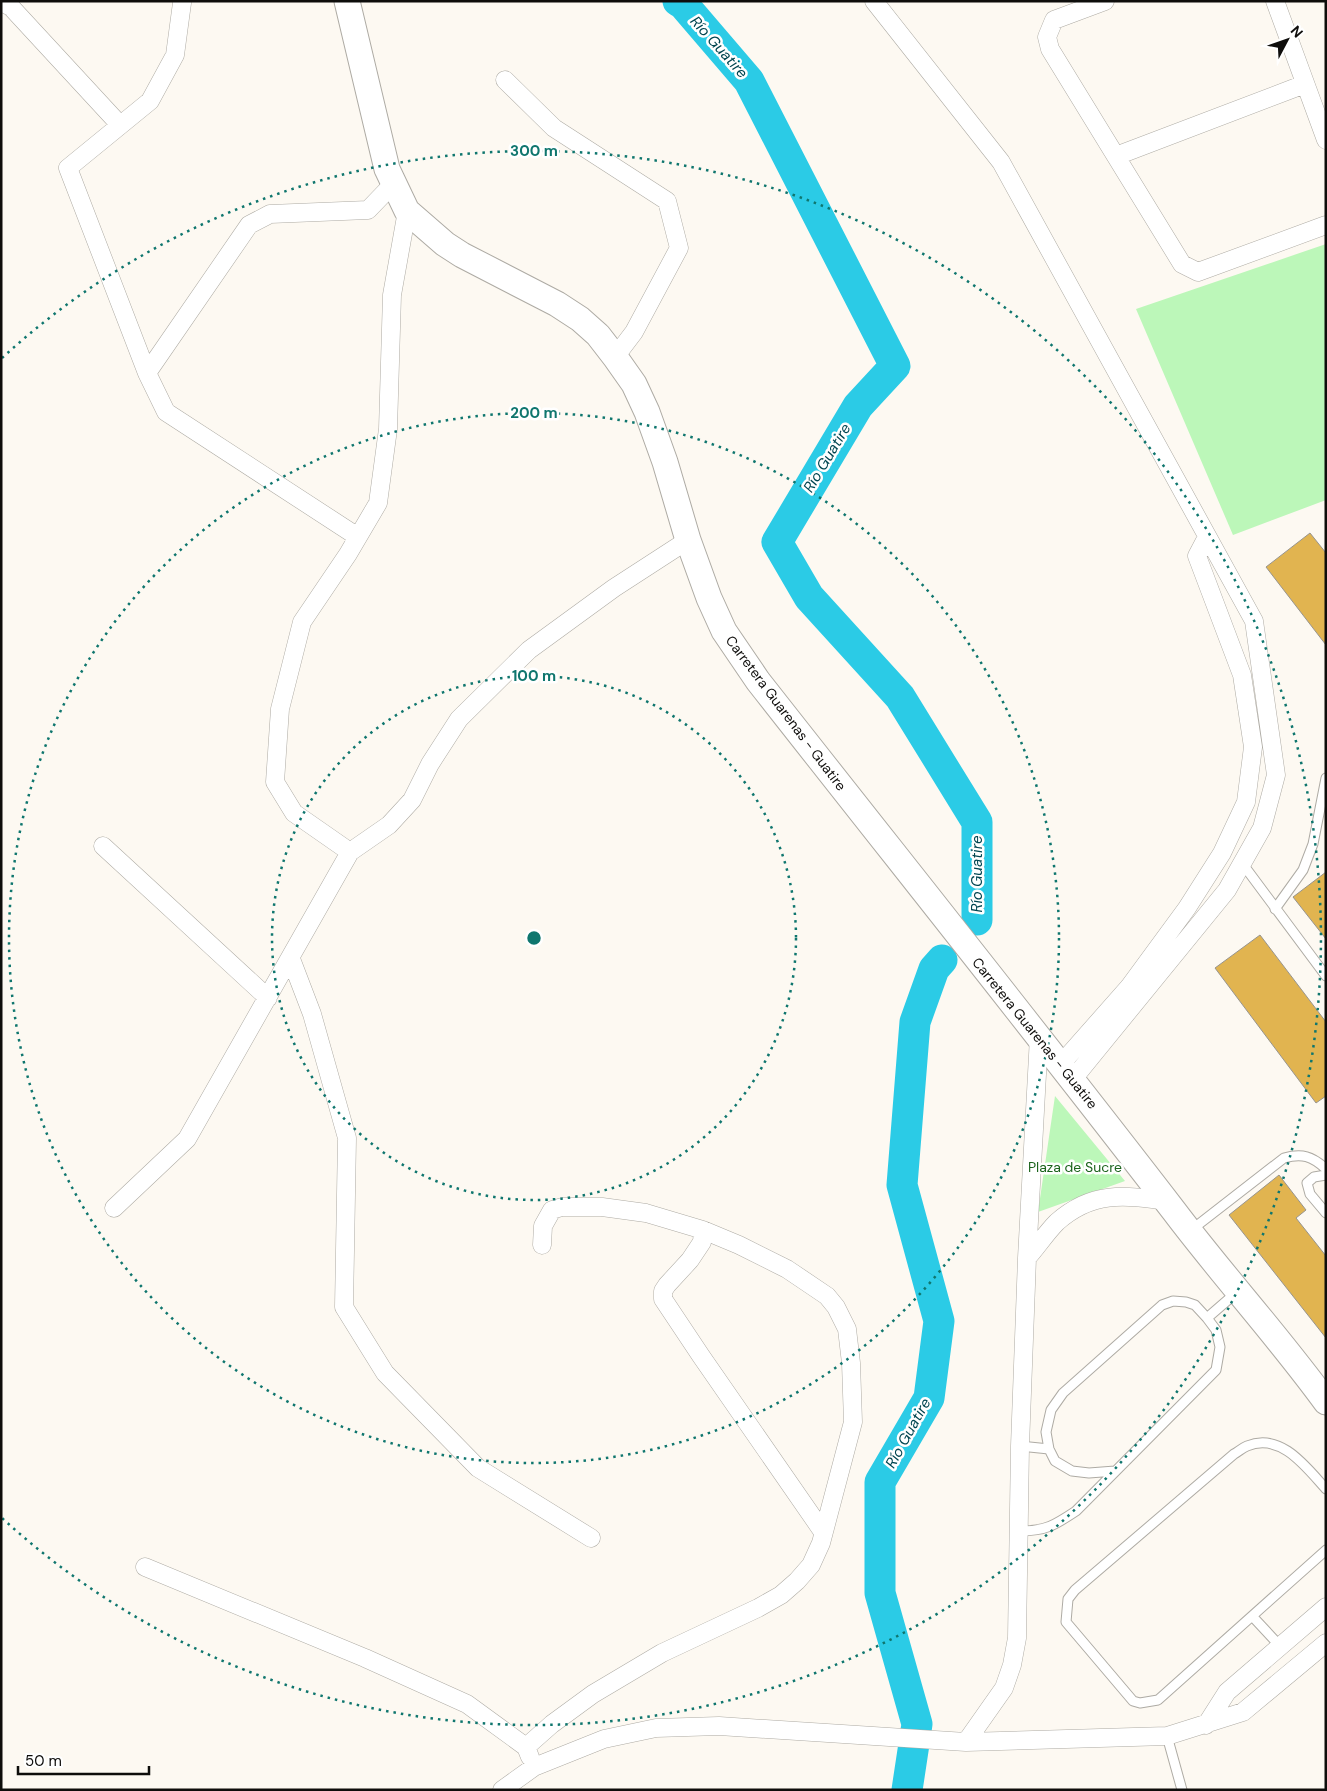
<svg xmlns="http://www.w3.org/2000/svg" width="1327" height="1791" font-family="'DM Sans',sans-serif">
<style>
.green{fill:#bcf7b9}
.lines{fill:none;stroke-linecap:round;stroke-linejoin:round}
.river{stroke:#2bcbe6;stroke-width:31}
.building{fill:#e1b450;stroke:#97948e}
.service-casing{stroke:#aeaba4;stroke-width:11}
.minor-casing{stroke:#aeaba4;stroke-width:19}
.secondary-casing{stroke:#aeaba4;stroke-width:27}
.service{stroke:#fff;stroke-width:9}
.minor{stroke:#fff;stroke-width:18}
.secondary{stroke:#fff;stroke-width:25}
.ring{fill:none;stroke:#0f766e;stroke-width:2.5;stroke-dasharray:2.5 5}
.labels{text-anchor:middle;stroke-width:5;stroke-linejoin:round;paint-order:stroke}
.street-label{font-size:14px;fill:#0e0d0b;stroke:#fff}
.park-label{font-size:14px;fill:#1c641d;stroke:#fff}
.water-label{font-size:15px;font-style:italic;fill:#004550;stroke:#fff}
.centre{fill:#0f766e;stroke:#fff;stroke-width:2.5}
.ring-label{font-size:15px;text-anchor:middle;font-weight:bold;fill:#0f766e;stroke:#fff;stroke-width:5;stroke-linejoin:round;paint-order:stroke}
</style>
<rect width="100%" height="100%" fill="#fdf9f2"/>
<!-- green -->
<path class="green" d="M1326,244V500L1233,535L1136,309Z
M1055,1096L1125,1181L1038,1212Z"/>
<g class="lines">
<!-- river -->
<path class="river" d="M678,1L683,4L749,81L895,366L858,406L777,542L809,597L900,697L977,822V920
M907,1790L917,1724L880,1593V1482L929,1398L939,1321L902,1185L915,1022L934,969L942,960"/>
</g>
<!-- building -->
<path class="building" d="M1310,533L1326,553V645L1266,567Z
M1326,872V939L1293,897Z
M1260,935L1326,1022V1096L1316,1103L1215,968Z
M1279,1175L1306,1210L1296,1218L1326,1256V1338L1229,1215Z"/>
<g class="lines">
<!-- service casing -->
<g class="service-casing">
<path id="service" d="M1242,863L1326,976
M1275,909L1303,870L1313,844L1326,778
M1326,1175L1314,1177L1307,1183L1310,1194L1326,1213
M1190,1231L1284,1158C1302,1153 1312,1156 1326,1169
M1207,1318L1237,1292
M1020,1446L1049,1449
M1326,1489C1306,1467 1281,1432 1247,1446C1242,1448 1238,1452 1234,1454L1075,1590L1068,1599L1066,1622L1133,1701L1140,1703L1158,1700L1326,1550
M1020,1531C1046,1531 1055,1525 1076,1511L1216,1370L1220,1347L1216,1330L1207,1318L1195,1305L1186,1302L1173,1301L1162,1305L1063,1393L1051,1410L1046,1432L1049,1449L1055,1461L1072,1471L1089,1473L1115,1471
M1253,1617L1280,1646
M1167,1736L1182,1790"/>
</g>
<!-- minor casing -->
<g class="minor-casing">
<path id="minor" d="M874,1L1001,162L1254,621L1276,775L1262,828L1227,890L1073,1079
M1105,1L1054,20L1047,37L1050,49L1182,264L1198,272L1326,225
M1275,1L1326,140
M1,2L11,7L120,125
M182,3L175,55L150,101L68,168L147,373L166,412L358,537
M505,80L554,128L667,201L679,248L634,332L615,357
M1116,156L1305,84
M147,373L249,225L270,214L368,210L393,184
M103,846L268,998
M350,852L294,813L275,782L280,709L302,622L348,554L378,503L388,429L392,295L407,211
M291,959L312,1014L347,1138L344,1307L385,1373L478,1468L591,1538
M1061,1064L1129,987L1187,908L1222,853L1246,802L1253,747L1242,675L1197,556L1207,537
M114,1208L187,1139L350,852L389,825L412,800L430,764L459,719L529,650L614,588L688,540
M703,1230L702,1242L690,1260L667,1285L663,1291V1299L701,1356L823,1532
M1027,1258C1037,1247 1046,1233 1057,1222C1092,1191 1124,1195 1166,1201
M145,1567L365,1658L467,1704L526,1747L530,1757
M1206,1725L1227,1692L1326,1607
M966,1742L1004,1688L1012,1665L1017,1638L1020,1446L1027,1258L1039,1037
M526,1747L552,1724L593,1694L662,1653L758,1608L781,1595L797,1581L811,1565L821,1543L853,1422L851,1363L847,1329L836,1307L827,1296L787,1269L739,1245L703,1230L646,1213L602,1207H562L552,1210L543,1226L542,1245
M502,1790L534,1767L604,1739L656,1728L719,1726L966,1742L1167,1736L1243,1712L1326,1643"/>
</g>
<!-- secondary casing -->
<g class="secondary-casing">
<path id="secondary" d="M347,1L387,169L407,211L445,244L462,255L557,304L580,319L598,335L615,357L634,384L647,412L665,462L688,540L709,598L724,631L758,681C897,858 1037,1033 1174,1211C1223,1276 1278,1336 1326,1402"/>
</g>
<!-- service -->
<use href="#service" class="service"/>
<!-- minor -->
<use href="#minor" class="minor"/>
<!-- secondary -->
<use href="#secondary" class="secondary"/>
</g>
<!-- distance rings -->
<g class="ring">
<circle cx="534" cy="938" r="262"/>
<circle cx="534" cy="938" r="525"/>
<path d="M2 358A787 787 0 1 1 2 1518"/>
</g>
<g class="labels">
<!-- street labels -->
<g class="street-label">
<text transform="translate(786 713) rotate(53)" y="5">Carretera Guarenas - Guatire</text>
<text transform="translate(1035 1033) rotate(51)" y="5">Carretera Guarenas - Guatire</text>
</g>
<!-- park labels -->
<g class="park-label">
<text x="1075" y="1172">Plaza de Sucre</text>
</g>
<!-- water labels -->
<g class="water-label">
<text transform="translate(719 47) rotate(48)" y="5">Río Guatire</text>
<text transform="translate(827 458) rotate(-59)" y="5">Río Guatire</text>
<text transform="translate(977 874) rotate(-90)" y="5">Río Guatire</text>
<text transform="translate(908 1433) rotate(-61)" y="5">Río Guatire</text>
</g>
</g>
<circle cx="534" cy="938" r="8" class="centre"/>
<g class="ring-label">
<text x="534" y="156">300 m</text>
<text x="534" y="418">200 m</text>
<text x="534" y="681">100 m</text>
</g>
<!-- border -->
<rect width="1327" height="1791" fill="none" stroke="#0e0d0b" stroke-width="5"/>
<!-- north arrow -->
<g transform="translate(1287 40) rotate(49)" stroke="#ffffff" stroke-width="4" paint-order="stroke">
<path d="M0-4L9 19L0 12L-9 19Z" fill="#0e0d0b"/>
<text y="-8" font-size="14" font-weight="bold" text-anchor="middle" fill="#0e0d0b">N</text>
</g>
<!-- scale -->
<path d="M18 1766v8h131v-8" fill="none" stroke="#0e0d0b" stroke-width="2.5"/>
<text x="25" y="1766" font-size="15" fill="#0e0d0b" stroke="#ffffff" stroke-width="4" paint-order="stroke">50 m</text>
</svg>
